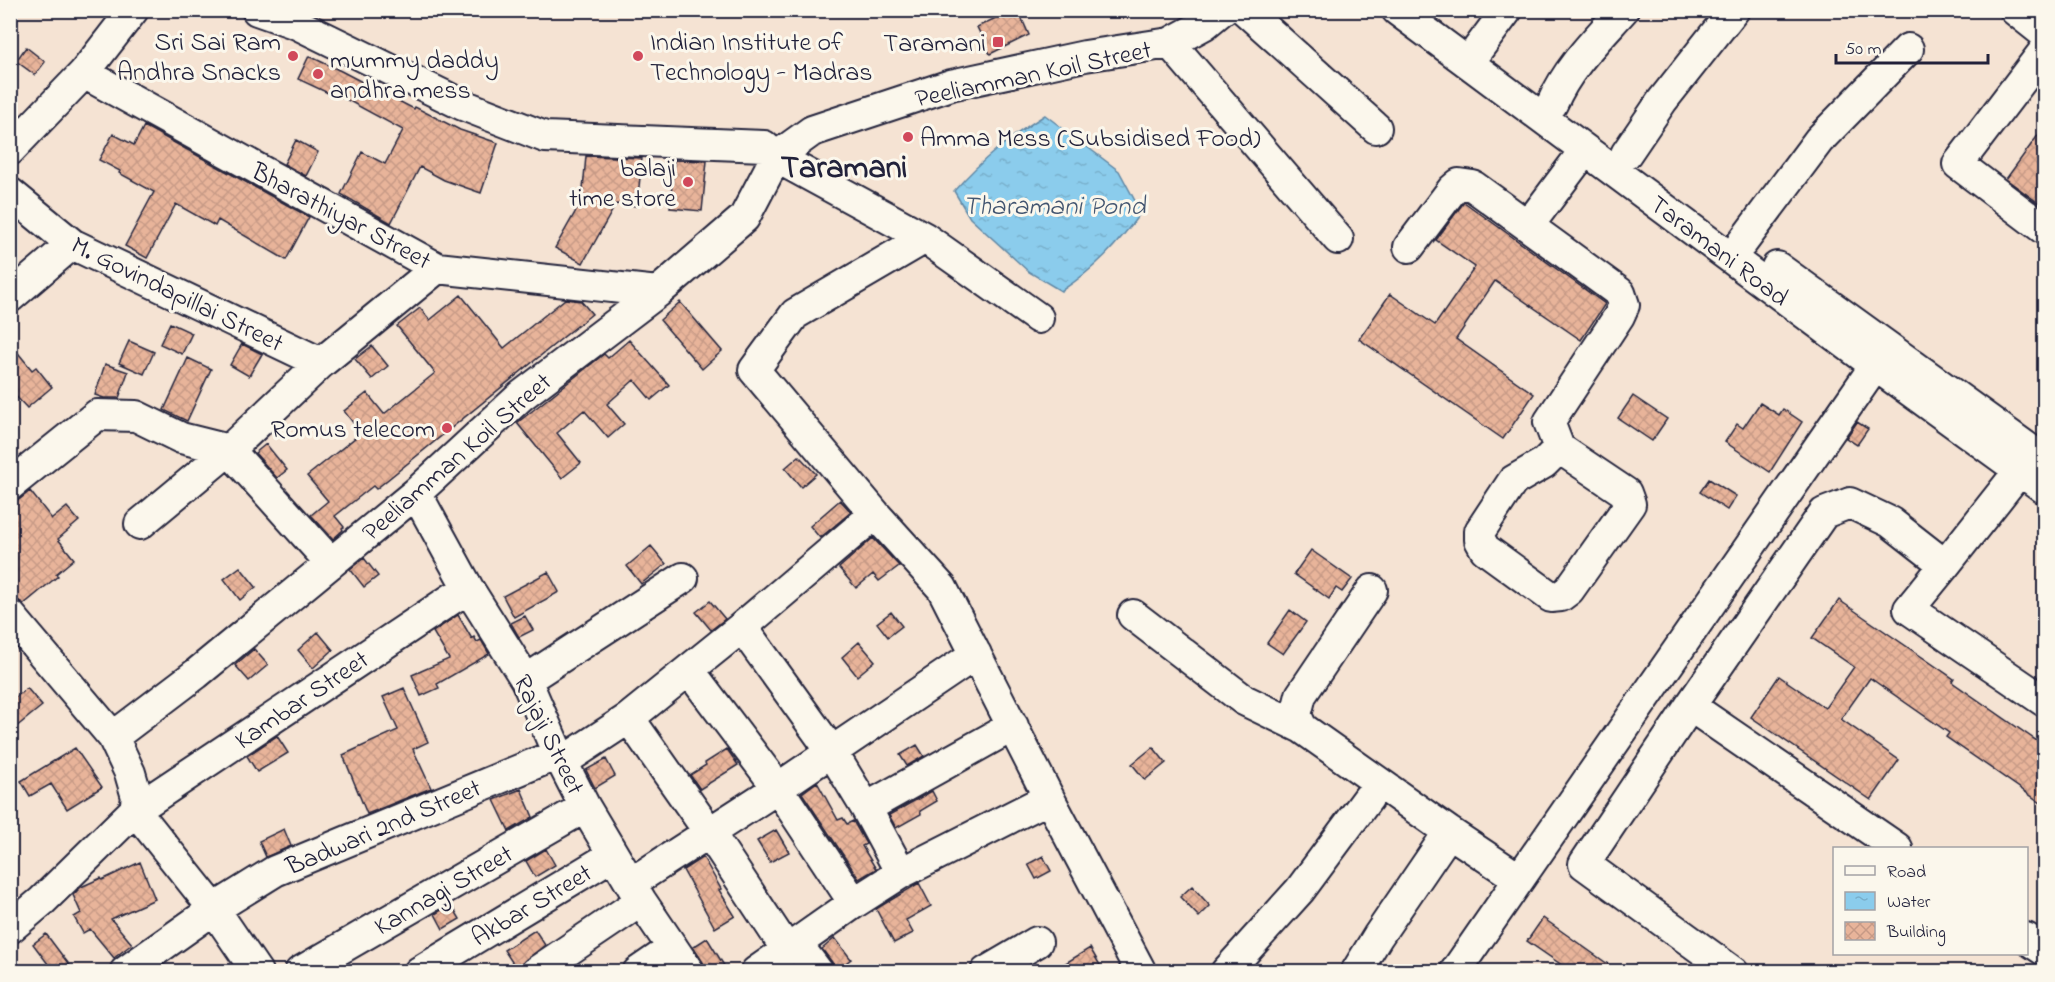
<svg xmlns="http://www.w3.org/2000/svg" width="2055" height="982" font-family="'Indie Flower',sans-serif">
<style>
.water{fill:url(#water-ripples);stroke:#6188a5;stroke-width:1.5}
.building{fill:url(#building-cross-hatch);stroke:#22223b;stroke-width:1.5}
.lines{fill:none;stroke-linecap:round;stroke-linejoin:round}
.minor-casing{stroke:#22223b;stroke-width:34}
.minor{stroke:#fbf7ec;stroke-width:30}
.poi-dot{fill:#d1495b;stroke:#fbf7ec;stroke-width:2}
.labels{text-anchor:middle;stroke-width:6;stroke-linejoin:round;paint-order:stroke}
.poi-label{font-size:26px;fill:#22223b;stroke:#fbf7ec;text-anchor:end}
.street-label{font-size:26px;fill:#22223b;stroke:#fbf7ec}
.water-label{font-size:27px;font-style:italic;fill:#425570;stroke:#fbf7ec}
.district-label{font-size:32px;font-weight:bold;fill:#22223b;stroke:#fbf7ec}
</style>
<defs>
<pattern id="water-ripples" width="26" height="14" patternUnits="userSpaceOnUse" patternTransform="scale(1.5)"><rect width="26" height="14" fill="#8bccec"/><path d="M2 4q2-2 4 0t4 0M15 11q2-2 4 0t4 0" fill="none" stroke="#78afcb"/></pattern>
<pattern id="building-cross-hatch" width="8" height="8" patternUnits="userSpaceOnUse" patternTransform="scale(1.5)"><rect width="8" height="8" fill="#e8b49a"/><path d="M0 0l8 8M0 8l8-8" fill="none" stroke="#c79a86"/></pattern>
</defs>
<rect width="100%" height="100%" fill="#f5e3d3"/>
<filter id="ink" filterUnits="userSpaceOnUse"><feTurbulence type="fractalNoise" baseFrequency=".0167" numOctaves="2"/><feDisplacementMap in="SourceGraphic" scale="12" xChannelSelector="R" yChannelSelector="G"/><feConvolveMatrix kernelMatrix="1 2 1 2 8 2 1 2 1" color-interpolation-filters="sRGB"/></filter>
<g filter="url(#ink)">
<!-- water -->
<path class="water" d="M1045,115L1119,171L1141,212C1118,244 1095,269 1061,291L1029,272L970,218L954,191C983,158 1009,138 1045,115Z"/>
<!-- building -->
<path class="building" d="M1012,10H1018L1029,35L990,54L977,27Z
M26,47L45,62L35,75L16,61Z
M309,56L341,71L414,109L415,107L460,130L498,143L481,193L444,180L420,167L391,223L341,194L362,152L385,164L403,130L329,90L328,93L298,79Z
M144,126L309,217L286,260L218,220L215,226L176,204L147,258L125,246L154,192L119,173L120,171L99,160L113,134L134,145Z
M2044,127V198L2040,204L2006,179Z
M296,140L318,152L306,176L284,164Z
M586,156L642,158L637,206L616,204L583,263L555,248L582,200Z
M674,160L707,161L702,211L670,208Z
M1464,202L1605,304L1581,340L1495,281L1456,339L1534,394L1503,439L1359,339L1390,294L1435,325L1475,267L1436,240Z
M461,295L504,348L565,299L581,301L592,314L376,489L373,486L335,516L344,527L342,528L343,530L333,539L311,515L328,501L307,476L361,433L344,411L367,393L384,414L435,373L397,326L420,308L430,320Z
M680,302L722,351L702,369L660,320Z
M170,323L192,333L182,354L160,344Z
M629,340L669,385L651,400L634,380L607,404L624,424L608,438L584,410L557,433L581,463L562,478L517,423L604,354L608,358Z
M129,341L154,352L144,374L119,363Z
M10,343L32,370L36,367L52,387L27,408L10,390Z
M242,344L262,354L249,376L230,365Z
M372,346L388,366L372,379L355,359Z
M188,358L211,369L187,421L164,410Z
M105,364L128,372L119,398H104L95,395Z
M1633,396L1667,419L1652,441L1618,418Z
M1760,403L1779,415L1783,409L1802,422L1770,472L1725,442L1737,424L1743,428Z
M1857,422L1868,429L1857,445L1846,438Z
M266,444L287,470L277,478L255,453Z
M799,456L816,474L801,487L785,468Z
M1709,479L1736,496L1727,510L1700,492Z
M30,491L52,519L67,507L79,521L58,539L74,559L56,574L58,576L24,604L16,599L10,598V502L20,499Z
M840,500L851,512L820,538L810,526Z
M873,538L899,566L879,581L873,574L856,588L839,568Z
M651,546L666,564L641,584L627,566Z
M1311,550L1352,579L1342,592L1336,588L1329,599L1294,574Z
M364,558L378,576L364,587L350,569Z
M240,567L256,587L240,600L224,579Z
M548,572L559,592L514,617L503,596Z
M1839,600L1954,679L1952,682L2044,746V805L1946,737L1949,733L1870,678L1841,719L1899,760L1871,800L1751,717L1779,676L1825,708L1854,667L1812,638Z
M710,601L725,619L711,630L696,612Z
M1290,610L1306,622L1283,654L1267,643Z
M891,612L902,626L888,637L877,623Z
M458,615L472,639L474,637L477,642L481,640L489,654L437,684L439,688L421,696L412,675L449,659L433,632Z
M525,616L533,630L519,637L511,623Z
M318,632L333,650L313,668L298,650Z
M859,642L875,661L857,676L842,657Z
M254,649L268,665L249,681L235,665Z
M27,688L42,706L10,732V702Z
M404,688L428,742L413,749L431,788L367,814L343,755L398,730L383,697Z
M277,736L288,753L257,772L247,756Z
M917,745L924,756L907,766L900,755Z
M1153,747L1166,763L1145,780L1132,764Z
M75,748L102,787L67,809L51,784L30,796L21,781Z
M727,749L738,765L700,789L690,775L706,765L705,763Z
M606,759L615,776L595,788L586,770Z
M817,782L838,820L843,818L847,824L853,821L866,844L862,846L876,869L859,879L802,793Z
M521,789L533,817L509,831L494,800Z
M932,791L937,801L920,811L921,814L896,828L889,815Z
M284,829L291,846L266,857L259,841Z
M776,830L789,852L770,862L757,841Z
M546,849L555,865L535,877L526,861Z
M1043,856L1051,871L1036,879L1028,864Z
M703,857L721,889L719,890L735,916L715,928L683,870Z
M140,862L155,899L111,919L132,944L114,958L90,929L83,933L74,917L81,913L73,895L81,887L101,878L102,880Z
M919,883L931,906L906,920L913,933L894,943L876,909Z
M1192,886L1210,906L1199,917L1180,897Z
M451,904L460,919L443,929L435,914Z
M1543,918L1619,972H1572L1527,941Z
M535,930L545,945L516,968L504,950Z
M46,934L61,954L75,972H54L33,944Z
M707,938L728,972H706L703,962L693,947Z
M835,938L851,959L835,971L832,962L822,949Z
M1090,948L1104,972H1051Z"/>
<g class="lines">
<!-- minor casing -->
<g class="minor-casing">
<path id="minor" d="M257,10L297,24L463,105L545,137L764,146L776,157L925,238L1038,318
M1245,10L1376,128
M1397,10L1876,366L2044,488
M2015,10L2044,33
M1170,43L1338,239
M1478,49L1507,10
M2044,51L1958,164L2044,229
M84,73L437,268L658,292
M1552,104C1568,67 1596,40 1623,10
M10,150L84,73L133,10
M1626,154L1662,101L1734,10
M10,193L72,244L321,363
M1528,226L1620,293L1624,305L1619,316L1549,422L1559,448L1544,463L1513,481L1480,531V540L1485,549L1551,597L1561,596L1569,590L1630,504L1626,493L1559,448
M925,238L795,314L754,370L875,514L942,588L1049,798L1141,972
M1742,243L1819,140L1908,49
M1409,247L1452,190L1459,184L1473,186L1528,226L1585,150
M1777,267L2044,460
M10,297L72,244
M10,485L97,415L136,416L181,438L229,450L331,563
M416,493L468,588L526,680L558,754L585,807L641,901L689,972
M140,524L229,450L321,363L437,268
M1945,565L1909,609L2044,701
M1372,590L1301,695L1296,715L1302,728L1449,832L1518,878
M10,615L113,737L130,773L137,797L135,810L214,909L257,972
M1133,615L1244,700L1302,728
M742,627L832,752L866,808L901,873
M689,670L778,788L854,903
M526,680L683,578
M1690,706L1897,848
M629,718L709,832L787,950
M113,737L196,674L416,493L521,396L658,292L744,218L776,157L812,131L951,85L1085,56L1170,43L1205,24L1222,10
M562,762L629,718L742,627L875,514
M866,808L1013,726
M631,883L778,788L976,654
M10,928L42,901L135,810L468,588
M2026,938L2044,950
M796,943L818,972
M125,972L214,909L275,871L558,754
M300,972L585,807
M419,972L613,855
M536,972L641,901
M638,972L673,948
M756,972L854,903L901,873L1049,798
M986,972L1037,942
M1226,972L1300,890L1369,797
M1356,972L1378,936L1449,832
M1455,972L1886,350
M1733,972L1584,864L1690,706L1824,513L1850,503L1890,522L1945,565L2020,470"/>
</g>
<!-- minor -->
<use href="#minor" class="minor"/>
</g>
</g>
<!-- markers -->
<g class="poi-dot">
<rect x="992" y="36" width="12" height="12" rx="3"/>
<circle cx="293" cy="56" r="6"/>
<circle cx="638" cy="56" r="6"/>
<circle cx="318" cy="74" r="6"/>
<circle cx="908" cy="137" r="6"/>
<circle cx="688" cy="182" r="6"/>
<circle cx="447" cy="428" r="6"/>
</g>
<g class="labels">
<!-- poi labels -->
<g class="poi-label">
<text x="281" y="50">Sri Sai Ram<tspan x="281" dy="30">Andhra Snacks</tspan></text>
<text x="650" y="50" text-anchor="start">Indian Institute of<tspan x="650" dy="30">Technology - Madras</tspan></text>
<text x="986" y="51">Taramani</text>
<text x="330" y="68" text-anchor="start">mummy daddy<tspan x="330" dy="30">andhra mess</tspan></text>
<text x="920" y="146" text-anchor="start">Amma Mess (Subsidised Food)</text>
<text x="676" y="176">balaji<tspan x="676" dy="30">time store</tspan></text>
<text x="435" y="437">Romus telecom</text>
</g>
<!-- street labels -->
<g class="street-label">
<text transform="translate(1033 73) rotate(-12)" y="9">Peeliamman Koil Street</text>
<text transform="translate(342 215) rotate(28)" y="9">Bharathiyar Street</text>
<text transform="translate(1720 250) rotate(37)" y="9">Taramani Road</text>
<text transform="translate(178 293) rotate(26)" y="9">M. Govindapillai Street</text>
<text transform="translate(456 456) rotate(-41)" y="9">Peeliamman Koil Street</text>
<text transform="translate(301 699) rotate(-34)" y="9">Kambar Street</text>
<text transform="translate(550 734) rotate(64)" y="9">Rajaji Street</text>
<text transform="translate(383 826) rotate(-23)" y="9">Badwari 2nd Street</text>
<text transform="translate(443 889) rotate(-30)" y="9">Kannagi Street</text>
<text transform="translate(531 904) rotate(-31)" y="9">Akbar Street</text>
</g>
<!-- water labels -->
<g class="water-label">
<text x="1054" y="214">Tharamani Pond</text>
</g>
<!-- district labels -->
<g class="district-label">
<text x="844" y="177">Taramani</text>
</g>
</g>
<!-- margin -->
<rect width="2055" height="982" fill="none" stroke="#fbf7ec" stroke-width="36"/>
<rect x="18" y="18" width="2019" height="946" fill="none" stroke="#22223b" stroke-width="2" filter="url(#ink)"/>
<!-- legend -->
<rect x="1833" y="847" width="195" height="108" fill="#fbf7ec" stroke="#a4a2a5" stroke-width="1.5"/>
<rect x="1845" y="866" width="30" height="9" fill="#fbf7ec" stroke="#a4a2a5" stroke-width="1.5"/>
<text x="1887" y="877" font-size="18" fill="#22223b">Road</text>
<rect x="1845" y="892" width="30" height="18" fill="url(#water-ripples)" stroke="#a4a2a5" stroke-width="1.5"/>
<text x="1887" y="907" font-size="18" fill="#22223b">Water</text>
<rect x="1845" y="922" width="30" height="18" fill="url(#building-cross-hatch)" stroke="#a4a2a5" stroke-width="1.5"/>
<text x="1887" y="937" font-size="18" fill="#22223b">Building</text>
<!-- scale -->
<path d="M1836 54v9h152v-9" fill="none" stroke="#22223b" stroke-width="3"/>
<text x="1845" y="54" font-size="18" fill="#22223b" stroke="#fbf7ec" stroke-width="4.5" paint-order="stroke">50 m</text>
</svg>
